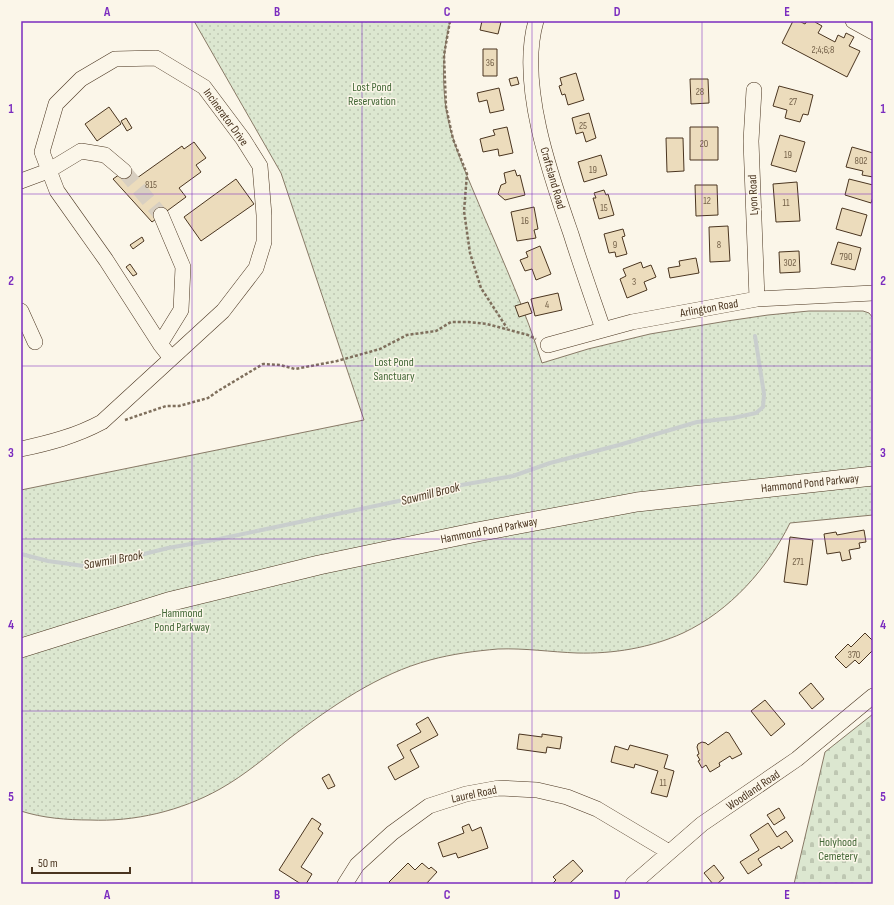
<svg xmlns="http://www.w3.org/2000/svg" width="894" height="905" font-family="'Sofia Sans Condensed',sans-serif">
<style>
.cemetery{fill:url(#cemetery-stones);stroke:#887966}
.park{fill:url(#park-dots);stroke:#887966}
.lines{fill:none;stroke-linecap:round;stroke-linejoin:round}
.stream{stroke:#c9cecd;stroke-width:4}
.building{fill:#ecdcbc;stroke:#4a3520}
.minor-tunnel{stroke:#d8cfc1;stroke-width:15;stroke-dasharray:15 8;stroke-linecap:butt}
.minor-casing{stroke:#4a3520;stroke-width:16}
.major-casing{stroke:#4a3520;stroke-width:20}
.path{stroke:#7f6f5c;stroke-width:2.5;stroke-dasharray:3 2;stroke-linecap:butt}
.minor{stroke:#fbf6e9;stroke-width:15}
.major{stroke:#fbf6e9;stroke-width:19}
.grid{fill:none;stroke:#7b2cbf;stroke-width:1;stroke-opacity:0.55}
.labels{text-anchor:middle;stroke-width:3;stroke-linejoin:round;paint-order:stroke}
.number-label{font-size:10px;fill:#725f47}
.park-label{font-size:12px;fill:#436837;stroke:#fbf6e9}
.street-label{font-size:12px;fill:#4a3520;stroke:#fbf6e9}
.water-label{font-size:13px;font-style:italic;fill:#4a3520;stroke:#fbf6e9}
.neatline{fill:none;stroke:#7b2cbf;stroke-width:1.5}
.grid-label{font-size:13px;text-anchor:middle;font-weight:bold;fill:#7b2cbf}
</style>
<defs>
<pattern id="cemetery-stones" width="16" height="16" patternUnits="userSpaceOnUse"><rect width="16" height="16" fill="#dce7d0"/><path d="M2 7V4a2 2 0 0 1 4 0v3zM10 15v-3a2 2 0 0 1 4 0v3z" fill="#bec7b2"/></pattern>
<pattern id="park-dots" width="8" height="8" patternUnits="userSpaceOnUse"><rect width="8" height="8" fill="#dce7d0"/><path d="M2 2h.1M6 6h.1" fill="none" stroke="#bec7b2" stroke-width="1.8" stroke-linecap="round"/></pattern>
</defs>
<rect width="100%" height="100%" fill="#fbf6e9"/>
<!-- cemetery -->
<path class="cemetery" d="M873,714V884H794L825,752Z"/>
<!-- park -->
<path class="park" d="M194,21H450C441,59 441,100 453,138C461,164 473,189 483,214C504,263 526,312 542,363L588,349L650,334L727,321L768,315L809,311H863L869,313L873,318V515L790,523C768,568 730,611 683,633C650,648 613,654 577,653C551,652 525,648 498,649C475,651 452,654 430,660C378,674 332,706 290,738C267,756 245,775 220,789C181,811 134,822 90,820C67,820 42,818 21,811V490L364,420L281,173Z"/>
<g class="lines">
<!-- stream -->
<path class="stream" d="M21,554L48,561L84,566L120,560L168,548L219,539L408,499L450,487L513,476L550,463L619,445L697,422L733,418L756,413L763,407L764,394L755,336"/>
</g>
<!-- building -->
<path class="building" d="M482,21L501,22L498,34L480,30Z
M793,21H799L805,24L807,21H815V22L822,26L818,33L835,42L838,35L844,38L846,33L854,37L849,46L860,51L847,77L782,43Z
M483,49H497V76H483Z
M576,73L584,100L568,105L565,94L562,95L559,86L562,85L560,78Z
M517,77L519,84L511,86L509,79Z
M690,79H708L709,103L691,104Z
M779,86L813,95L808,115L803,114L800,122L785,118L787,110L773,106Z
M499,88L504,110L490,113L487,100L479,102L477,93Z
M109,107L121,124L97,141L85,124Z
M589,113L596,138L586,142L583,132L576,134L572,118Z
M126,118L132,128L127,131L121,121Z
M507,127L513,153L499,156L498,149L483,152L480,139L495,135L493,130Z
M690,127H718V160H690Z
M780,135L805,142L796,172L771,165Z
M666,138H683L684,171L667,172Z
M194,142L206,158L196,165L201,172L179,188L186,197L152,222L113,179L130,167L137,178L182,146L184,149Z
M852,147L873,153V177L862,175L863,171L846,167Z
M601,155L607,175L584,182L578,162Z
M515,170L517,176L520,175L525,195L505,200L498,194L501,185L506,183L504,173Z
M236,179L254,204L201,241L184,217Z
M849,179L873,185V197L871,203L845,195Z
M797,182L800,221L776,222L773,184Z
M695,185H717L718,215L696,216Z
M604,190L606,195L608,194L614,215L599,219L593,198H596L594,193Z
M534,207L538,229L534,230L536,238L517,241L511,212Z
M842,208L867,215L861,236L836,229Z
M728,226L730,261L710,262L709,227Z
M623,229L625,236L622,237L627,254L616,257L615,252L609,253L604,234Z
M142,237L144,241L133,249L130,245Z
M838,242L861,248L855,270L831,264Z
M540,246L551,274L536,280L532,269L525,271L520,260L528,257L526,252Z
M799,251L800,272L780,273L779,252Z
M696,258L699,273L670,278L668,268L680,266L679,261Z
M641,262L643,268L651,265L656,277L644,282L647,290L627,298L620,279L626,276L623,269Z
M130,264L137,274L133,276L126,267Z
M558,293L562,310L535,316L531,299Z
M528,302L532,313L519,317L515,306Z
M864,530L866,542L859,543L860,548L849,550L851,559L842,561L840,552L827,554L824,534L836,532L837,535Z
M790,537L813,540L807,585L784,582Z
M865,633L873,641V650L859,664L855,660L846,668L835,657L848,644L851,647Z
M811,683L824,699L812,709L799,693Z
M765,700L785,724L771,736L751,711Z
M428,717L438,735L410,750L419,767L395,780L388,767L404,758L397,745L421,732L416,724Z
M726,732L729,733L742,754L732,759L730,756L719,763L720,766L710,772L706,765L702,768L698,761L700,760L697,755L699,754L697,747L698,744L702,742L706,743L708,745Z
M519,734L542,737V734L562,737L560,749L547,747L546,753L517,749Z
M630,745L668,755L664,768L674,771L667,797L651,793L658,771L635,764L634,768L611,762L615,746L628,750Z
M329,774L335,786L328,789L322,778Z
M779,808L785,818L774,825L767,815Z
M312,818L321,824L318,829L323,833L301,867L312,874L306,884H301L279,870Z
M768,823L777,837L786,831L793,841L781,849L779,846L758,859L762,865L748,874L740,862L759,850L750,835Z
M469,824L472,831L481,827L488,848L458,858L456,853L443,857L438,843L464,833L462,827Z
M573,860L583,871L569,884H552L556,880L553,877Z
M408,863L415,870L422,863L429,869L431,867L437,872L426,884H391L389,882Z
M714,865L724,878L717,884H713L704,873Z"/>
<g class="lines">
<!-- minor-tunnel -->
<path class="minor-tunnel" d="M124,171L161,215"/>
<!-- minor casing -->
<g class="minor-casing">
<path id="minor" d="M536,21C518,83 550,174 571,234C581,266 592,297 603,329
M853,21L873,32
M754,90L751,141L757,299
M21,181L48,171L81,151L105,155L124,171
M21,311L35,342
M160,344L181,310L183,267L161,215
M548,345L632,322L757,299L873,293
M21,449C49,443 76,436 102,422L223,311L256,268L264,242V215L260,166L243,139L204,87L156,58L115,59L81,79L56,104L42,152L57,191L106,260L160,344L171,358
M345,884L357,865L392,833L429,806L466,794L499,788L537,790L567,797L597,809L669,852
M633,884L702,824L797,759L873,696"/>
</g>
<!-- major casing -->
<g class="major-casing">
<path id="major" d="M21,648L168,602L319,565L477,532L637,502L873,476"/>
</g>
<!-- path -->
<path class="path" d="M450,21L444,55L446,107L453,139L467,174L464,211L470,253L481,288L507,328
M125,420L166,406H179L208,398L218,391L263,364L280,365L295,369L337,361L380,349L407,335L436,331L451,322H468L487,324L528,335L536,339"/>
<!-- minor -->
<use href="#minor" class="minor"/>
<!-- major -->
<use href="#major" class="major"/>
</g>
<!-- grid -->
<path class="grid" d="M192,21V884M362,21V884M532,21V884M702,21V884M21,194H873M21,366H873M21,539H873M21,711H873"/>
<g class="labels">
<!-- number labels -->
<g class="number-label">
<text x="823" y="53">2;4;6;8</text>
<text x="490" y="66">36</text>
<text x="700" y="95">28</text>
<text x="793" y="105">27</text>
<text x="583" y="129">25</text>
<text x="704" y="147">20</text>
<text x="788" y="158">19</text>
<text x="861" y="164">802</text>
<text x="593" y="173">19</text>
<text x="151" y="188">815</text>
<text x="707" y="204">12</text>
<text x="786" y="206">11</text>
<text x="604" y="211">15</text>
<text x="525" y="224">16</text>
<text x="615" y="248">9</text>
<text x="719" y="248">8</text>
<text x="846" y="260">790</text>
<text x="790" y="266">302</text>
<text x="634" y="285">3</text>
<text x="547" y="308">4</text>
<text x="798" y="565">271</text>
<text x="854" y="658">370</text>
<text x="663" y="786">11</text>
</g>
<!-- park labels -->
<g class="park-label">
<text x="372" y="91">Lost Pond<tspan x="372" dy="14">Reservation</tspan></text>
<text x="394" y="366">Lost Pond<tspan x="394" dy="14">Sanctuary</tspan></text>
<text x="182" y="617">Hammond<tspan x="182" dy="14">Pond Parkway</tspan></text>
<text x="838" y="846">Holyhood<tspan x="838" dy="14">Cemetery</tspan></text>
</g>
<!-- street labels -->
<g class="street-label">
<text transform="translate(226 117) rotate(54)" y="4">Incinerator Drive</text>
<text transform="translate(553 178) rotate(74)" y="4">Craftsland Road</text>
<text transform="translate(753 195) rotate(-93)" y="4">Lyon Road</text>
<text transform="translate(709 308) rotate(-10)" y="4">Arlington Road</text>
<text transform="translate(810 483) rotate(-6)" y="4">Hammond Pond Parkway</text>
<text transform="translate(489 530) rotate(-11)" y="4">Hammond Pond Parkway</text>
<text transform="translate(753 790) rotate(-34)" y="4">Woodland Road</text>
<text transform="translate(474 794) rotate(-12)" y="4">Laurel Road</text>
</g>
<!-- water labels -->
<g class="water-label">
<text transform="translate(430 493) rotate(-14)" y="5">Sawmill Brook</text>
<text transform="translate(113 559) rotate(-10)" y="5">Sawmill Brook</text>
</g>
</g>
<!-- border -->
<rect width="894" height="905" fill="none" stroke="#fbf6e9" stroke-width="44"/>
<!-- scale -->
<path d="M32 867v6h98v-6" fill="none" stroke="#4a3520" stroke-width="2"/>
<text x="38" y="867" font-size="12" fill="#4a3520" stroke="#fbf6e9" stroke-width="3" paint-order="stroke">50 m</text>
<rect x="22" y="22" width="850" height="861" class="neatline"/>
<g class="grid-label">
<text x="107" y="16">A</text>
<text x="277" y="16">B</text>
<text x="447" y="16">C</text>
<text x="617" y="16">D</text>
<text x="787" y="16">E</text>
<text x="11" y="113">1</text>
<text x="883" y="113">1</text>
<text x="11" y="285">2</text>
<text x="883" y="285">2</text>
<text x="11" y="457">3</text>
<text x="883" y="457">3</text>
<text x="11" y="629">4</text>
<text x="883" y="629">4</text>
<text x="11" y="801">5</text>
<text x="883" y="801">5</text>
<text x="107" y="899">A</text>
<text x="277" y="899">B</text>
<text x="447" y="899">C</text>
<text x="617" y="899">D</text>
<text x="787" y="899">E</text>
</g>
</svg>
